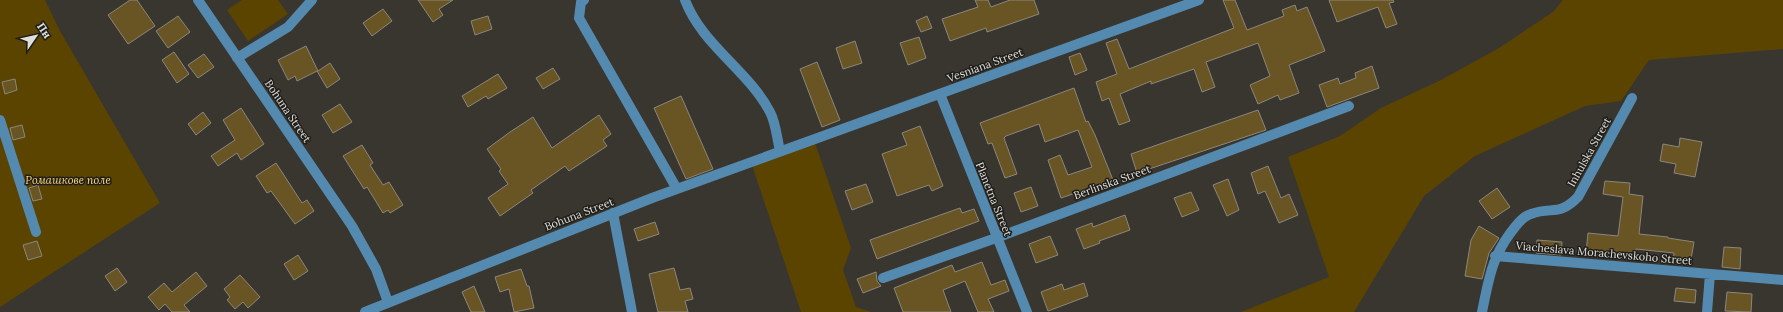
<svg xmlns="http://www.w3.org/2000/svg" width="1783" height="312" font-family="Lora,serif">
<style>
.green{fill:#5b4400}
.building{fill:#695423;stroke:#8b877e}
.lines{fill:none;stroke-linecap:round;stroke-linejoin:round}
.minor{stroke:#548aaf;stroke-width:10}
.labels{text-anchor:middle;stroke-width:3;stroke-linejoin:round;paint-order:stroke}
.street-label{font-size:11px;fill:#e1dfda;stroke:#1f1e1a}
.park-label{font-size:11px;font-style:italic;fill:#fed77a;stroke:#1f1e1a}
</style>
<rect width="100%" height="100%" fill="#39362f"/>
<!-- green -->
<path class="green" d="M0,0H45L60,31L160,203L0,307Z
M242,0H278L288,14L248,41L227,10Z
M1563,0H1783V49L1649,60L1621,101L1585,106L1475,156L1424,196L1354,312H1241L1329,277L1288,157L1340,136L1381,108L1441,80L1499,48L1553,12Z
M814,140L851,248L843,270L856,307L871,312H801L751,162Z"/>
<!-- building -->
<path class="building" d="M130,0H137L155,26L128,44L108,15Z
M418,0H453L439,9L443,15L433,22Z
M975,0H988L991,7L1010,0H1034L1039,14L987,32L986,28L950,41L942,19L978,7Z
M1223,0H1235L1247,30L1284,16L1282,10L1295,5L1297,11L1307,7L1325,51L1289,65L1299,93L1280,100L1278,95L1258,104L1250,85L1270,76L1258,43L1206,62L1215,87L1202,92L1194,69L1151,84V81L1120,94L1130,121L1119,125L1109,98L1102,101L1096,82L1117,74L1106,43L1117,39L1129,69L1234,28Z
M1329,0H1393L1394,2L1389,3L1397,24L1386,28L1378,7L1337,22Z
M383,9L392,21L372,36L363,23Z
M178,16L190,32L168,48L156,31Z
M488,16L492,29L475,35L471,21Z
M927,16L932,28L921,32L916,21Z
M919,37L926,58L908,65L900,43Z
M855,41L862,63L843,69L836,48Z
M306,46L318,71L330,63L340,79L327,88L317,71L297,81L295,76L288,80L278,60Z
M174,52L189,74L177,83L162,60Z
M1080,53L1087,70L1075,75L1069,57Z
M204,54L214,67L198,78L188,65Z
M817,62L840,120L822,127L800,69Z
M1372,66L1379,88L1327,107L1319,85L1338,78L1340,84L1356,78L1355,73Z
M553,68L560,79L543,89L536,78Z
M498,74L507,88L488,99L486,96L468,107L462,96Z
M15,79L17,90L5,94L2,82Z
M1074,88L1086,122L1088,121L1095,135L1113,180L1061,198L1048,160L1060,155L1068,175L1092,167L1078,130L1045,142L1039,124L1006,136L1004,138L1017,174L1005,178L992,143L988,144L980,123Z
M681,96L713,169L686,179L654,108Z
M340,104L352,122L333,133L322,115Z
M241,108L264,144L241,160L237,153L218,166L211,156L235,140L223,120Z
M1258,110L1266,130L1137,173L1131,154Z
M203,112L211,123L196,135L188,124Z
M599,115L611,134L603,140L607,146L569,171L565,166L531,190L533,193L500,216L488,198L508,184L499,171L501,169L487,149L510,132L533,117L552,148Z
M22,125L25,137L13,140L10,128Z
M920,126L943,186L932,191L929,185L897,196L882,154L907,145L902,133Z
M1680,138L1702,142L1695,177L1674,173L1676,164L1660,161L1663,144L1679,147Z
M362,145L373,163L370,165L383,185L389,182L403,205L390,213L388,210L383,213L367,187L364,189L343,156Z
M276,163L302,203L307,200L314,211L295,224L271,191L267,193L256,176Z
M1268,166L1281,198L1289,194L1298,215L1279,223L1265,191L1258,194L1251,173Z
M1228,179L1239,210L1227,216L1213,185Z
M1605,181L1630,183L1629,194L1643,196L1639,234L1668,237V238L1694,242L1690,265L1673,262L1674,253L1636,249L1635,260L1586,253L1588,233L1618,236L1623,197L1603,194Z
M866,184L873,202L852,210L845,191Z
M38,185L42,199L33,201L29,188Z
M1031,187L1038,206L1021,212L1014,193Z
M1497,188L1510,207L1492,219L1479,201Z
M1191,192L1199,210L1182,217L1174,198Z
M960,208L962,213L974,209L979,221L877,259L870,240Z
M1125,215L1130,230L1099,241L1100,243L1084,249L1076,229L1092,223L1093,227Z
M655,222L659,234L638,241L634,229Z
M1479,226L1499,238L1489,253L1482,279L1465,276L1471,240Z
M1050,236L1058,255L1036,263L1029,244Z
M1537,240L1562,242L1561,255L1536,253Z
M37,241L42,256L28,260L23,245Z
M1724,247L1741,248L1740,269L1722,267Z
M298,255L308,271L294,280L284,264Z
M982,262L991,285L1005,280L1009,291L988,299L994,312H978L965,281L943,290L951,312H903L894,288L952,265L955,272Z
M117,268L127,282L115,291L105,276Z
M674,268L680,290L690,288L693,299L685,301L688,312H658L649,274Z
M521,269L527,286H529L534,308L514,312L509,289L500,292L495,277Z
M196,272L207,286L184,305L190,312H172L165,304L159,310L148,297L164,283L172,292Z
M876,272L877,281L881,286L863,293L857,279Z
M240,275L260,297L248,308L243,302L235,309L227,300L230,297L224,289Z
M1084,283L1088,296L1048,311L1041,292L1062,284L1064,290Z
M474,286L485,312H471L462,292Z
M1676,288L1696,290L1695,303L1674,301Z
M1727,292L1752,294L1751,312L1725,311Z"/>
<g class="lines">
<!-- minor -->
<path class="minor" d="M198,0L352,226L376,269L388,302
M584,0L581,2L579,18L677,189
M685,0C702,45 748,70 770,112C776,123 777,139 780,151
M237,58L288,27L312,0
M940,94L1027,312
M0,120L36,232
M613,213L632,312
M1495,256L1783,280
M883,278L996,238L1349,106
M365,312L652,198L1199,0
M1482,312C1489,278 1492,255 1515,227C1519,222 1524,216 1531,214C1553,206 1558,217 1578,197L1632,98
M1707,312L1710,274"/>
</g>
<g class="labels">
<!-- street labels -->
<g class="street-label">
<text transform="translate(985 65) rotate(-20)" y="4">Vesniana Street</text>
<text transform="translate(288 111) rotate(56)" y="4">Bohuna Street</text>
<text transform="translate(1589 152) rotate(-61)" y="4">Inhulska Street</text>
<text transform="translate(1112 182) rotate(-20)" y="4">Berlinska Street</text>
<text transform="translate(994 199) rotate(68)" y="4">Planetna Street</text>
<text transform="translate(579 214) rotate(-21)" y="4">Bohuna Street</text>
<text transform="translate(1604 253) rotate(5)" y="4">Viacheslava Morachevskoho Street</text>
</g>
<!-- park labels -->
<g class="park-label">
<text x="68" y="184">Ромашкове поле</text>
</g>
</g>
<!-- north arrow -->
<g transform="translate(36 36) rotate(56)" stroke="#1f1e1a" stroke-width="3" paint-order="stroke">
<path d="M0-3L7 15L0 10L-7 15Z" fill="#e1dfda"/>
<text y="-6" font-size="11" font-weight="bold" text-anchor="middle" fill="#e1dfda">Пн</text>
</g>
</svg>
